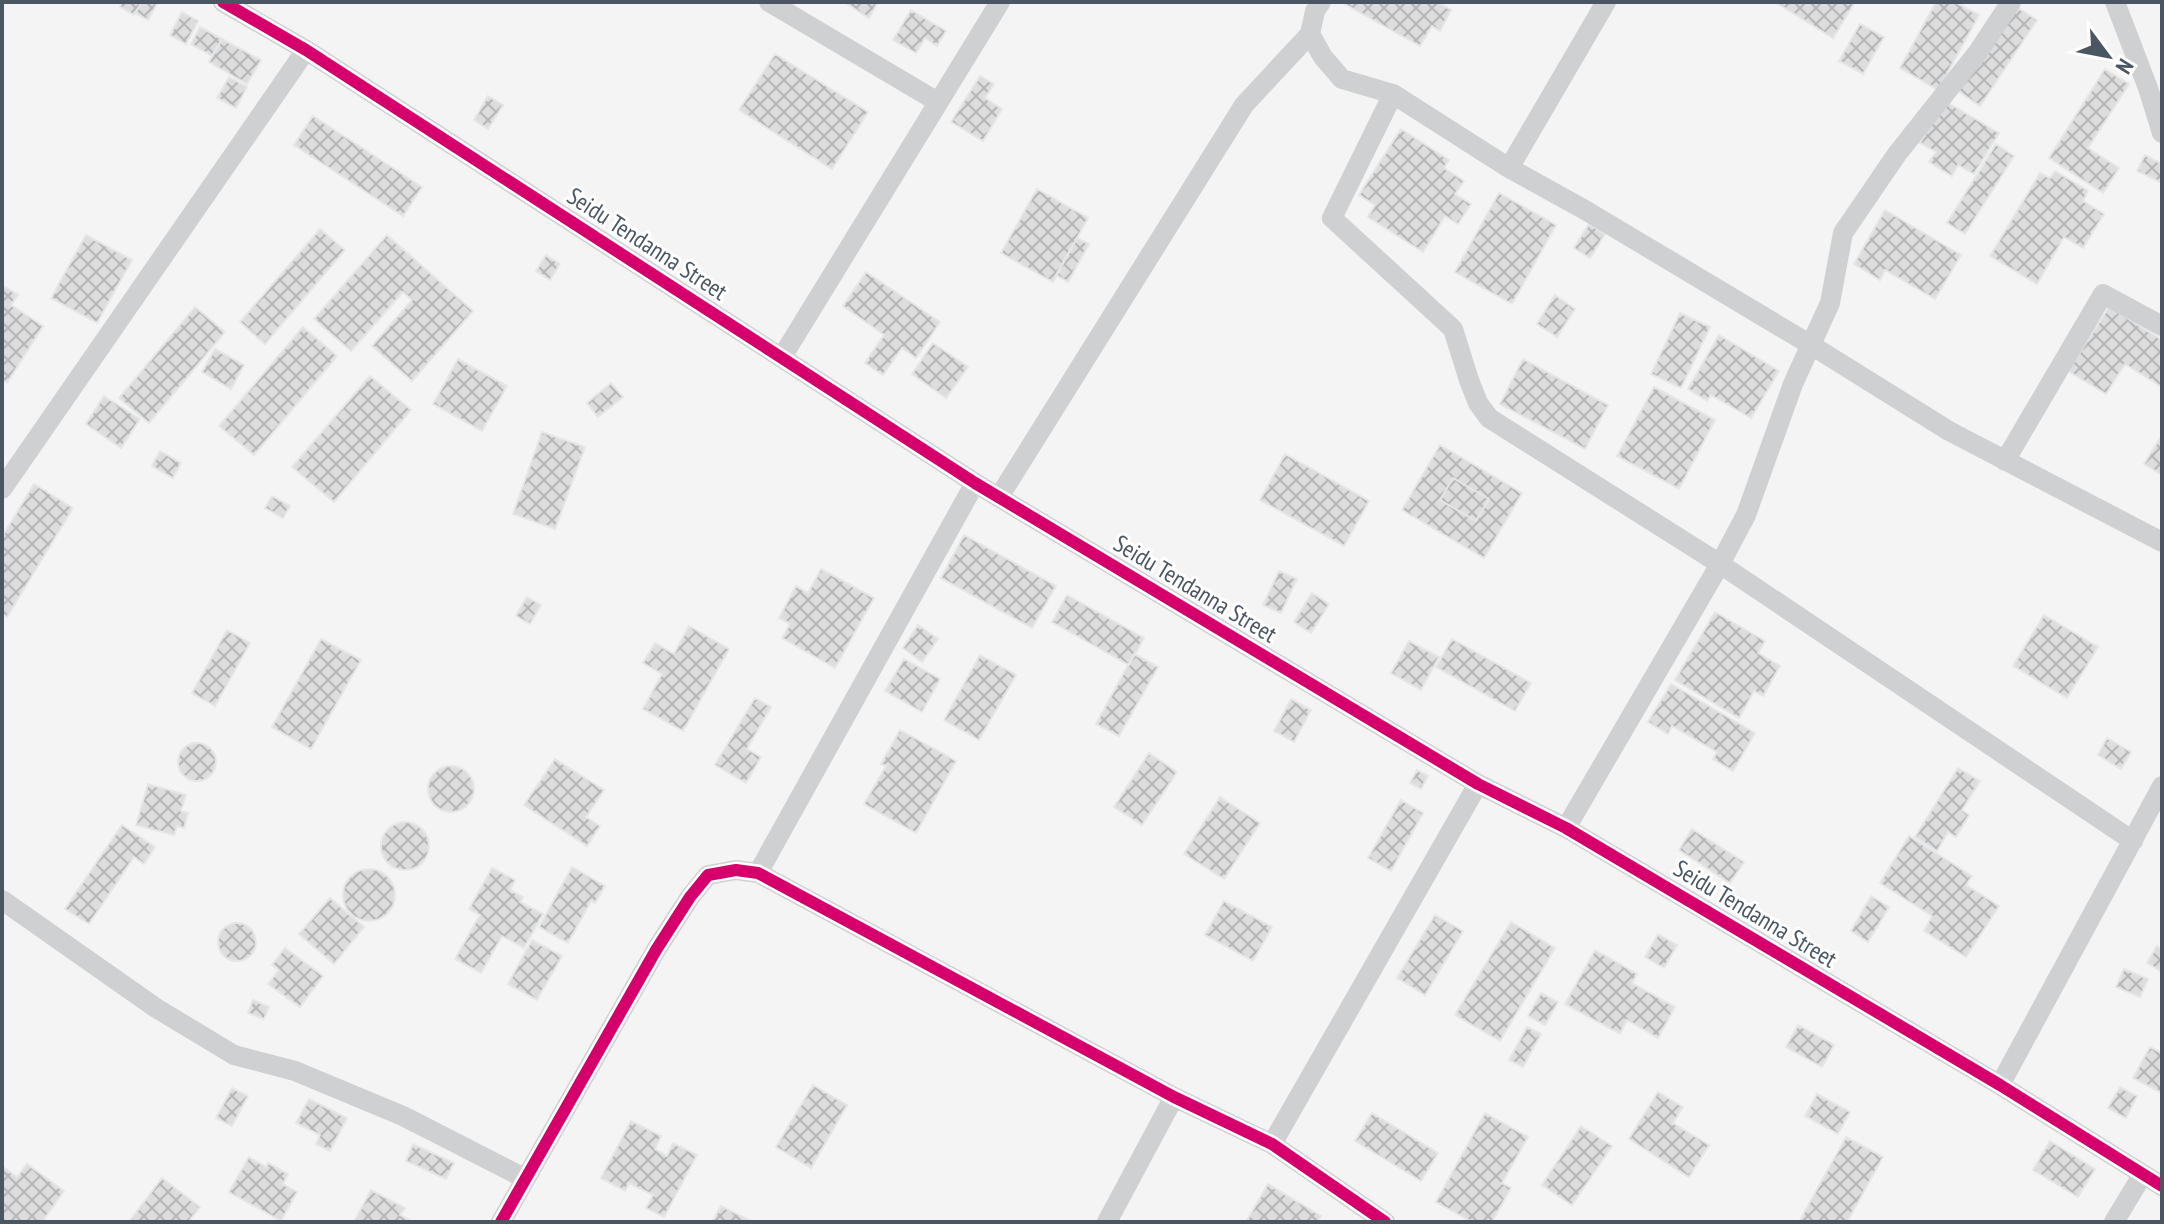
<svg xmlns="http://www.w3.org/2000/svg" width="2164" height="1224" font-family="'PT Sans Narrow',sans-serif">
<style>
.building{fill:url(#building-cross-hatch);stroke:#e5e6e7;stroke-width:2;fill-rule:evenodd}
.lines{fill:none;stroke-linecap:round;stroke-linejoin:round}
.street{stroke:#ced0d2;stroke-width:20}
.cycleway-casing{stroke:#fff;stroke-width:17}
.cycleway{stroke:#d6006c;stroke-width:12}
.labels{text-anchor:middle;stroke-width:6;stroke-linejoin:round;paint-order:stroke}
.street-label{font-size:24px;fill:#4a5661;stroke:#fff}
</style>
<defs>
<pattern id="building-cross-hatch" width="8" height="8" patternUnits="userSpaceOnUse" patternTransform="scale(2)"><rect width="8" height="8" fill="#ddddde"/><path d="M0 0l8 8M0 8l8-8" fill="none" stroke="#b5b6b7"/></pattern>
</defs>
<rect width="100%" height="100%" fill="#f4f4f4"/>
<!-- building -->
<path class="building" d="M122,2H142L134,15L120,7Z
M142,2H158L148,20L135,13Z
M844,2H878L869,18Z
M1341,2H1437L1451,10L1440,31L1432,26L1420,46Z
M1775,2H1855L1833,38Z
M1936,2H1955L1979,15L1938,90L1900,68Z
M2015,6L2037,20L1980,106L1958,91Z
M911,10L946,31L937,46L925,38L916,53L893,40Z
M182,12L198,21L186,44L170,35Z
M1860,24L1884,37L1863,74L1839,61Z
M200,27L222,39L212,56L191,44Z
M222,39L261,60L247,84L209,62Z
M775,54L868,112L832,169L739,110Z
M2105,69L2129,84L2088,148L2119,168L2103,193L2049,158Z
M980,76L994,84L985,98L1002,109L983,141L951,122Z
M229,77L247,87L236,108L217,98Z
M488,96L503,105L488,129L474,120Z
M1945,101L1999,133L1974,174L1958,165L1952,176L1929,162L1936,152L1920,143Z
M313,116L422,187L403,216L294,145Z
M1401,129L1449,160L1444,168L1464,181L1455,194L1471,204L1458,224L1445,216L1423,252L1368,217L1375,205L1359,195Z
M1996,144L2014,156L1965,234L1947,223Z
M2145,155L2162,164V183L2137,171Z
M2055,171L2088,191L2083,201L2104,214L2083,248L2064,237L2037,284L1990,256L2040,173L2050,178Z
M1037,189L1088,218L1053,282L1001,253Z
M1499,193L1556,225L1512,304L1455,272Z
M1885,210L1961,255L1935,299L1885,270L1880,280L1854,264Z
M1589,224L1605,234L1590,258L1574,248Z
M320,229L345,250L265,344L240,322Z
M86,235L132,260L97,323L51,298Z
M387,235L473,311L412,381L372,346L412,300L403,292L351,351L314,319Z
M1077,238L1089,244L1068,282L1056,275Z
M546,255L560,264L550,280L536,271Z
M866,272L940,322L916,358L902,348L883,375L865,363L884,335L843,306Z
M2,285L18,295L11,305L43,326L7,383L2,380Z
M1555,295L1575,309L1557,337L1537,324Z
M195,307L225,332L149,423L119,398Z
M2109,307L2162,340V387L2125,364L2106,394L2068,371Z
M1680,313L1710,327L1681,388L1651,374Z
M303,327L337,356L254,455L219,426Z
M1719,335L1779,371L1751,418L1711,395L1707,401L1688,389Z
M933,343L968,367L946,398L912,374Z
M215,349L244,365L231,389L202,372Z
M458,359L507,386L482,431L433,404Z
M1523,359L1608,405L1585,449L1500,404Z
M370,376L411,410L334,502L292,467Z
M611,383L623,397L598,417L587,403Z
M1654,387L1715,420L1679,489L1617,456Z
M104,396L140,419L121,448L86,424Z
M542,432L585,447L555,529L513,514Z
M2162,435V475L2144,464Z
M1440,445L1522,493L1484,558L1402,510ZM1453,478L1489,499L1476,521L1440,500Z
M160,451L181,463L173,478L152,466Z
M1285,454L1369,501L1344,546L1260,500Z
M1453,478L1489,499L1476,521L1440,500Z
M34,484L73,508L7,617L2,614V537Z
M272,496L290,506L283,518L265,508Z
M964,535L1056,586L1032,628L941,578Z
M821,569L874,598L835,668L782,638L790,624L779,618L796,586L808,593Z
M1279,571L1297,579L1281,613L1263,605Z
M1312,593L1329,604L1311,633L1294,622Z
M1067,595L1144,638L1129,665L1052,622Z
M527,597L541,605L530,624L516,616Z
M1715,612L1765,641L1758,653L1780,666L1763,696L1754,691L1739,718L1675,680Z
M2044,615L2098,647L2067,698L2013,666Z
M918,625L938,639L922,662L903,648Z
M689,626L729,649L683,731L643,709L662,674L643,663L655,643L674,654Z
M227,630L250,643L215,706L192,693Z
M321,639L361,660L311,749L272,727Z
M1452,639L1531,683L1515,711L1436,667Z
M1409,641L1439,657L1421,690L1391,673Z
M1134,654L1158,667L1119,736L1096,724Z
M980,655L1016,675L979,740L944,720Z
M904,659L940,679L922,712L885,691Z
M1671,684L1755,733L1733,771L1713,759L1717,752L1672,726L1668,734L1648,722Z
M755,698L771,707L747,749L761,757L746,783L715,765Z
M1291,699L1311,710L1294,742L1274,731Z
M900,730L956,761L916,833L864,804L886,766L881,764Z
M2107,738L2131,752L2121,769L2098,755Z
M178 762a19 19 0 1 1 38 0a19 19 0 1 1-38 0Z
M1149,753L1177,772L1142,825L1114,807Z
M555,759L604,790L586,817L600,826L587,846L524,805Z
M428 789a23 23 0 1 1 46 0a23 23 0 1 1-46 0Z
M1958,768L1980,781L1962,810L1969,815L1956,837L1948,832L1937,851L1915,837Z
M1417,770L1428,776L1421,789L1410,783Z
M148,784L186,795L181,811L188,813L184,828L177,826L174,835L136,825Z
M1220,797L1260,823L1224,879L1184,854Z
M1401,800L1423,813L1391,871L1368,858Z
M381 846a24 24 0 1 1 48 0a24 24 0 1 1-48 0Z
M122,825L155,847L144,864L134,857L89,924L65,909Z
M1692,829L1744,862L1730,883L1679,850Z
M1909,836L1972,876L1966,885L1999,906L1966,957L1924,931L1932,916L1880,883Z
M572,867L605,886L595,903L591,901L568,943L539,927Z
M492,868L515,880L510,890L523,897L520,902L543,914L524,948L502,936L481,973L455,959L480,915L469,909Z
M343 895a26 26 0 1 1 52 0a26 26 0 1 1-52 0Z
M1871,896L1889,907L1868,942L1851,931Z
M330,898L364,927L334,964L299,934Z
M1224,901L1272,927L1253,961L1205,935Z
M1435,915L1463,931L1425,995L1397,978Z
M1511,922L1555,948L1500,1041L1455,1015Z
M218 942a19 19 0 1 1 38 0a19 19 0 1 1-38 0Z
M1658,934L1677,945L1664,968L1645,957Z
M532,940L562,956L537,1000L508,984Z
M2157,946L2162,949V972L2147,963Z
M285,948L323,976L300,1007L268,984L279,970L272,965Z
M1595,950L1637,974L1632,983L1675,1007L1658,1038L1627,1020L1620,1034L1565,1004Z
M2124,969L2148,979L2140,997L2116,987Z
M1541,993L1558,1002L1545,1025L1528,1016Z
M253,1000L269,1007L264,1019L248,1013Z
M1798,1025L1834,1045L1822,1067L1786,1047Z
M1527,1027L1541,1034L1523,1067L1509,1060Z
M2150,1047L2162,1053V1093L2133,1078Z
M813,1085L847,1105L811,1168L776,1147Z
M2120,1087L2137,1096L2126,1118L2108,1108Z
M232,1088L248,1096L232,1126L216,1118Z
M1658,1092L1683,1107L1673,1123L1709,1145L1689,1177L1629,1139Z
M1817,1094L1850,1112L1838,1134L1805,1116Z
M309,1099L347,1118L330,1151L316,1144L320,1135L296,1123Z
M1372,1113L1438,1153L1421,1181L1355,1141Z
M1485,1113L1528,1137L1502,1183L1511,1188L1492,1222H1472L1436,1202Z
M631,1121L661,1136L655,1149L667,1156L673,1143L697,1155L664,1217L646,1208L653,1195L629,1183L625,1191L601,1178Z
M1581,1126L1612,1146L1572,1205L1542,1185Z
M1846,1137L1883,1157L1847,1222H1804L1800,1220Z
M2050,1141L2095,1169L2078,1197L2033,1170Z
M413,1144L454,1163L446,1179L406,1161Z
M249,1157L266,1167L268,1163L288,1174L283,1184L297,1192L281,1221L229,1192Z
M27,1164L64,1191L42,1222H2V1166L17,1177Z
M162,1178L200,1207L188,1222H129Z
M1268,1184L1321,1216L1317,1222H1246Z
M371,1190L405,1208L400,1215L413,1222H354Z
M721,1206L751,1221V1222H712Z"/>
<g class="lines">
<!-- street -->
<path class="street" d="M223,2L306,50L975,483L1478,784L1566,828L2000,1085L2162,1186
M769,2L938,102
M1321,2L1315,11L1310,34L1323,57L1342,79L1393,94L1509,168L1585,210L1811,345L1949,431L2162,542
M2115,2L2148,88L2162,133
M1393,94L1332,218L1453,329L1469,380L1478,403L1489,418L1720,564L2133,841
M1509,168L1606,2
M782,357L1000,2
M2005,461L2103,294L2162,326
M2,489L306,50
M999,497L1244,105L1310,34
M1566,828L1720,564L1746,515L1793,384L1830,303L1843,233L1897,154L1978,52L2011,2
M758,873L975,483
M2,900L156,1008L234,1055L295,1071L403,1116L524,1178
M2000,1085L2162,786
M1272,1144L1478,784
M501,1222L656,950L690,897L708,875L736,870L758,873L1174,1097L1272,1144L1385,1222
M1107,1222L1174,1097
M2114,1222L2143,1174"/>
<!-- cycleway casing -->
<g class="cycleway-casing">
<path id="cycleway" d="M223,2L306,50L975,483L1478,784L1566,828L2000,1085L2162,1186
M501,1222L656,950L690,897L708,875L736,870L758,873L1174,1097L1272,1144L1385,1222"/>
</g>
<!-- cycleway -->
<use href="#cycleway" class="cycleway"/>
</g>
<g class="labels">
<!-- street labels -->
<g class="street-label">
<text transform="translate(647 244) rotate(33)" y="8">Seidu Tendanna Street</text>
<text transform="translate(1195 589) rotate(31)" y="8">Seidu Tendanna Street</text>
<text transform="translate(1755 914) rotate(31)" y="8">Seidu Tendanna Street</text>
</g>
</g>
<!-- border -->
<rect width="2164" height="1224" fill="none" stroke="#4a5661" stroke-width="8"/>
<!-- north arrow -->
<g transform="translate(2108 56) rotate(122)" stroke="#ffffff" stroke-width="6" paint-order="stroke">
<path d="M0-6L14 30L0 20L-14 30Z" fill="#4a5661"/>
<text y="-12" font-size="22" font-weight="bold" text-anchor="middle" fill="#4a5661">N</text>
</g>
</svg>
